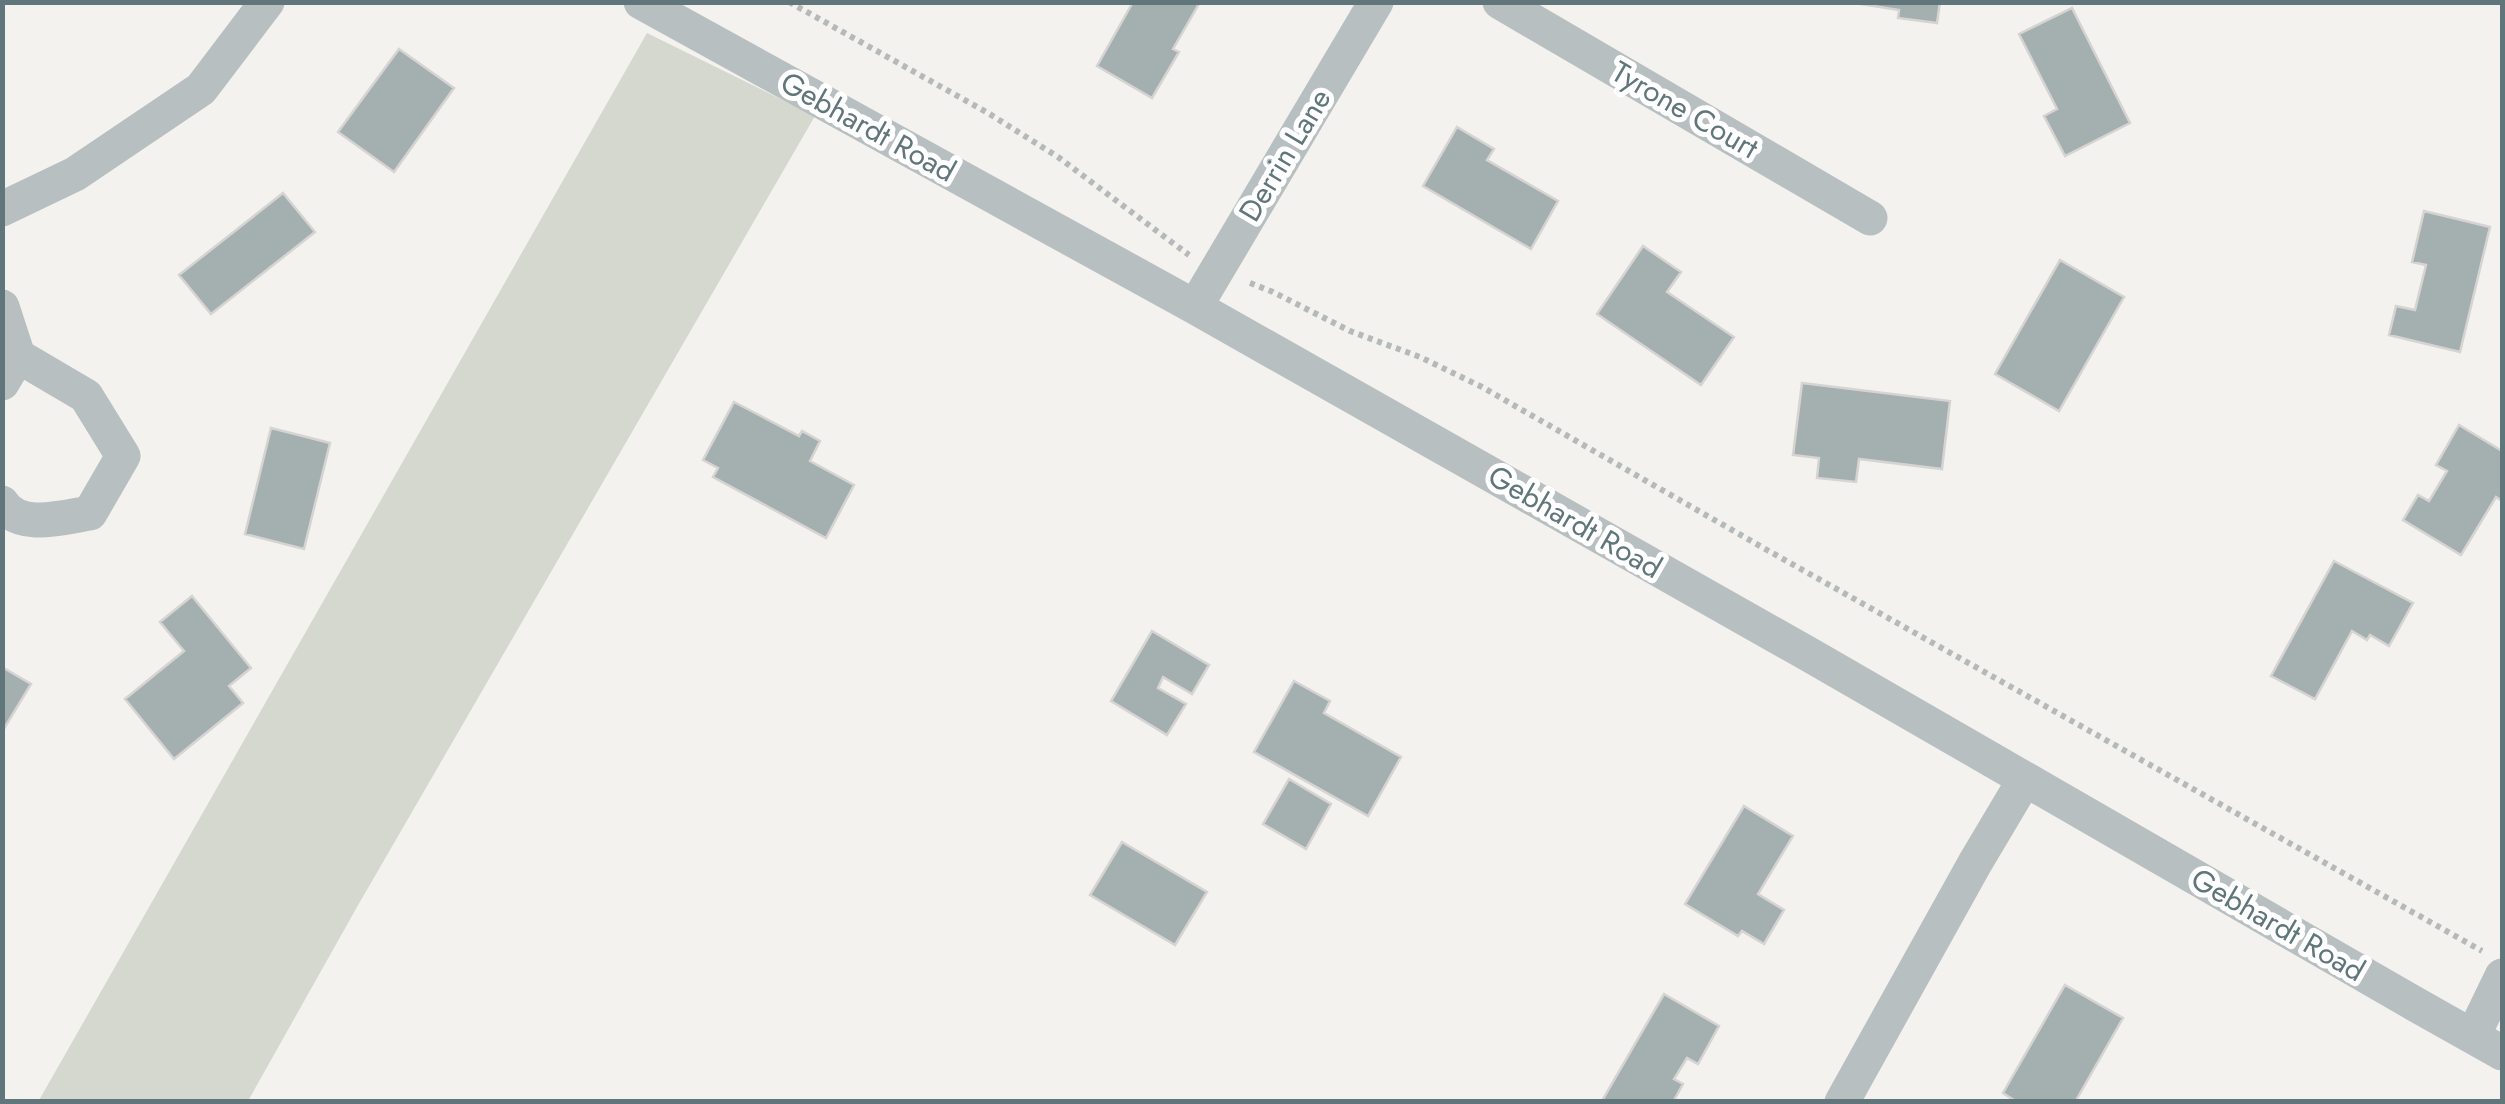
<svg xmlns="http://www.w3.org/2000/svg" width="2505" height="1104" font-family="Jost,sans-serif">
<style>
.green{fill:#d5d8cf}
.building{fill:#a4afb0;stroke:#d5d4d2;stroke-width:2.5}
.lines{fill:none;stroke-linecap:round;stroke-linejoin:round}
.path{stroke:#b5b9ba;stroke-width:6;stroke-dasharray:5 5;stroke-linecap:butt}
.minor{stroke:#b8bfc0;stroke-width:35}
.labels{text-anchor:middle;stroke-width:10;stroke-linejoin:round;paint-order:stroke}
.street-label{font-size:30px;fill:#60767a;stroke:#fff}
</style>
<rect width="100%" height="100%" fill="#f4f2ef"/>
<!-- green -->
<path class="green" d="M647,33L815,116L357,907L248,1101L38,1102Z"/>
<!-- building -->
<path class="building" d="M1133,2H1200L1173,49L1179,52L1152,98L1097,66Z
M1848,2H1940L1937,23L1898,18L1899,10Z
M2072,8L2130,123L2065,156L2044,116L2057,109L2019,34Z
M399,49L454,88L394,172L338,132Z
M1457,127L1494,149L1487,160L1558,201L1531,249L1423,186Z
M283,193L315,232L211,314L179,275Z
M2424,211L2490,227L2460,352L2389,335L2396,306L2415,310L2426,265L2412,262Z
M1643,246L1681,272L1667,292L1734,337L1701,385L1597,314Z
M2060,260L2124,297L2059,411L1995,374Z
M1802,383L1950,401L1942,469L1859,459L1856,482L1817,478L1819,458L1793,455Z
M734,402L799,436L802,431L820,441L810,461L854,485L826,538L713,477L718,468L703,460Z
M2459,425L2502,451V501L2496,497L2461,555L2403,520L2418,495L2429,501L2447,471L2436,465Z
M271,428L330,443L304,549L245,534Z
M2334,561L2413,603L2389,646L2370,635L2367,640L2352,631L2315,699L2271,676Z
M192,596L251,668L229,686L243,703L174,759L125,699L184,651L160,622Z
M1152,631L1209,665L1192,694L1163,677L1158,688L1186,704L1167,735L1111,701Z
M2,667L31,684L2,732Z
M1294,681L1330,701L1324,713L1401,757L1368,816L1254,752Z
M1289,779L1331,804L1306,849L1263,824Z
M1744,806L1793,836L1758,894L1784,910L1764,944L1742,931L1738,936L1685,904Z
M1122,842L1207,892L1175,945L1090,895Z
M2065,985L2123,1018L2075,1102H2017L2003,1093Z
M1664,994L1719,1026L1698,1064L1687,1058L1674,1079L1683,1084L1673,1102H1608L1603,1099Z"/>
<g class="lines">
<!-- path -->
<path class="path" d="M789,2L988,113L1058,157L1189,255
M1250,283L1273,292L1350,331L1420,357L1482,387L1767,550L2482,951"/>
<!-- minor -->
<path class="minor" d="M641,2L1195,307L1810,655L2415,1004L2502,1053
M1500,2L1870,218
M2,209L75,174L201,89L267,2
M2,307L18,356
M1195,307L1376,2
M2,383L18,356L86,396L123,456L90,513C64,517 19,531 2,503
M2473,1036L2502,976
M1842,1102L1975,863L2025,779"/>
</g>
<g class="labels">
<!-- street labels -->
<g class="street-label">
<text transform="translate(1685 110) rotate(30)" y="10">Tyrone Court</text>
<text transform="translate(868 127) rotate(29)" y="10">Gebhardt Road</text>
<text transform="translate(1285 155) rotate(-59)" y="10">Derrin Lane</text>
<text transform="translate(1575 522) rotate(30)" y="10">Gebhardt Road</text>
<text transform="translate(2278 925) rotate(30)" y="10">Gebhardt Road</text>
</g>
</g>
<!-- border -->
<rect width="2505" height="1104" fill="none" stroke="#60767a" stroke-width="10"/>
</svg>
